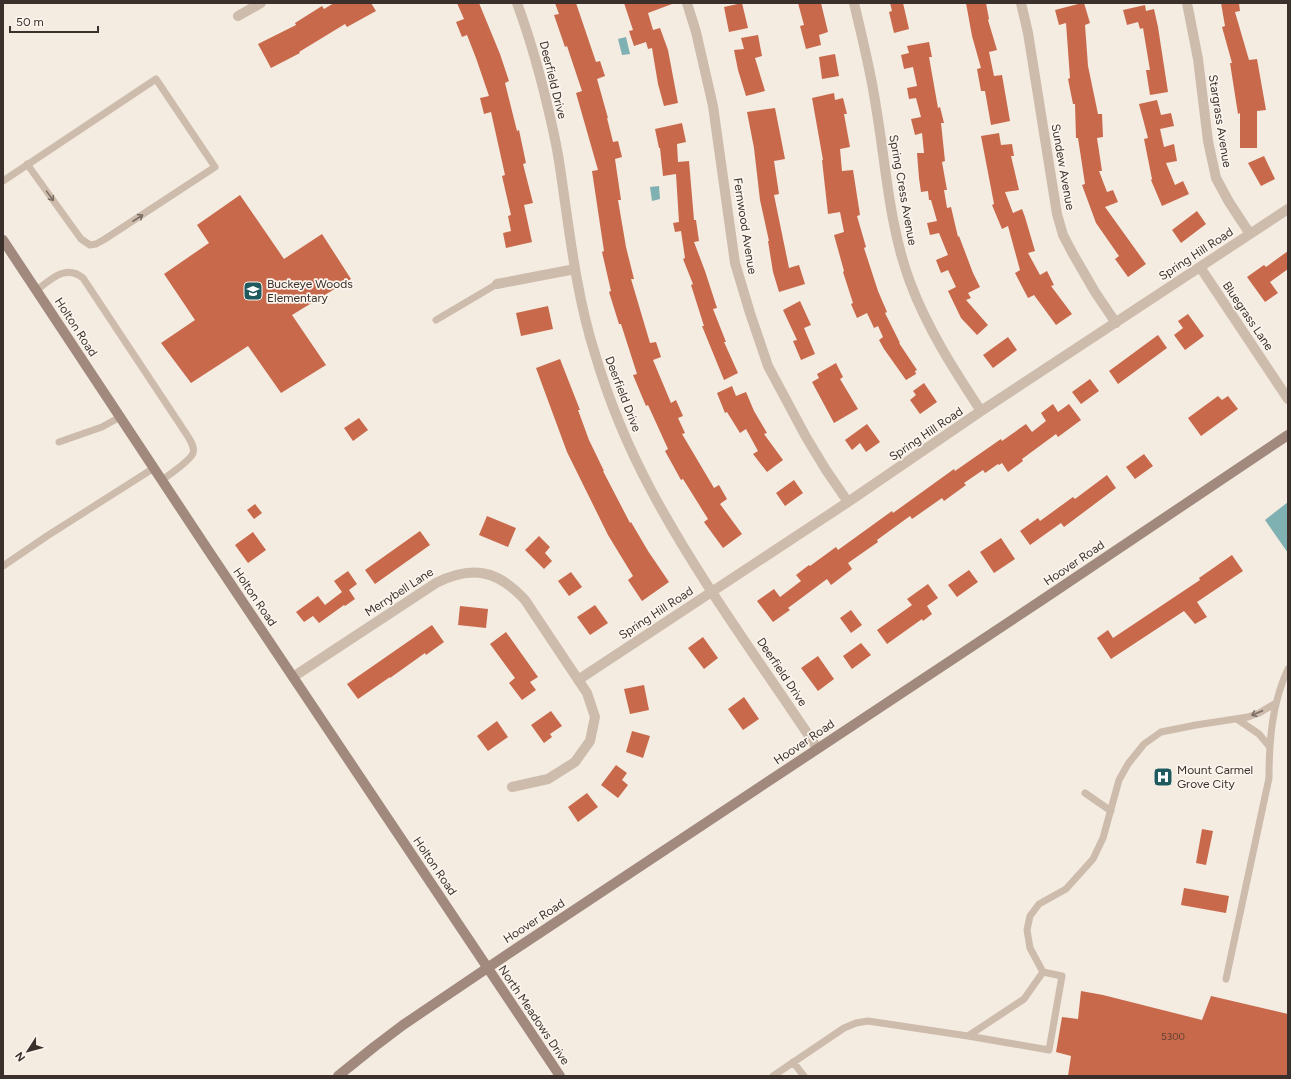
<svg xmlns="http://www.w3.org/2000/svg" width="1291" height="1079" font-family="Figtree,sans-serif">
<style>
.water{fill:#7fb0b2}
.building{fill:#c8694b}
.lines{fill:none;stroke-linecap:round;stroke-linejoin:round}
.lane{stroke:#cdbbac;stroke-width:7}
.street{stroke:#cdbbac;stroke-width:10}
.secondary{stroke:#a18a7d;stroke-width:10}
.oneway{stroke:#7d6f65}
.labels{text-anchor:middle;stroke-width:3.5;stroke-linejoin:round;paint-order:stroke}
.number-label{font-size:10px;fill:#5e3e33}
.street-label{font-size:12px;fill:#3b302b;stroke:#fbf5ee}
.poi-label{font-size:12px;fill:#3b302b;stroke:#fbf5ee;text-anchor:start}
</style>
<rect width="100%" height="100%" fill="#f4ebe1"/>
<!-- water -->
<path class="water" d="M626,37L630,54L622,55L618,39Z
M659,186L660,199L652,201L650,187Z
M1288,502V553L1265,520Z"/>
<!-- building -->
<path class="building" d="M334,3H371L376,11L347,27L345,24L299,52L300,53L271,68L258,44L296,25L295,23L322,6L324,9Z
M457,3H479L500,54L509,81L505,83L517,131L519,130L526,163L523,164L533,203L524,205L532,242L506,248L503,233L511,231L508,216L511,215L502,176L505,175L491,112L484,114L480,98L489,96L476,58L467,35L462,37L456,22L464,19Z
M555,3H576L596,62L600,61L605,76L597,79L608,118H607L613,142L618,141L622,157L615,159L621,200H618L626,247L634,279H631L650,343L656,342L661,357L653,360L671,403L676,400L683,416L678,418L685,433L682,434L714,488L719,485L727,499L720,504L742,534L723,548L704,522L708,519L683,479L681,480L665,451L668,449L648,405L646,406L633,375L637,374L621,324H619L609,292L611,291L602,252L604,251L592,171L598,170L576,93L582,91L567,46L565,47L554,15L559,14Z
M624,3H672V4L648,13L653,30L660,28L668,50L678,103L664,106L658,84L652,48L648,49L646,42L634,46L629,31L633,30Z
M742,3L748,28L729,32L724,7Z
M798,3H821L828,32L819,35L821,45L806,49L800,26L804,25Z
M890,3H903L909,29L894,33L889,12L892,11Z
M966,3H986L989,19L988,20L997,50L989,52L994,76L1002,75L1010,121L991,125L985,91H981L977,69L981,68L972,36Z
M1082,3H1084L1090,23L1085,25L1088,66L1098,114H1102L1103,137L1097,138L1102,171H1099L1107,192L1113,190L1118,202L1105,207L1146,264L1128,277L1115,259L1119,256L1096,223L1082,185L1085,184L1078,138H1076L1075,104H1073L1068,79L1070,78L1066,23L1059,25L1055,10Z
M1221,3H1239L1240,11L1235,12L1249,60L1257,59L1266,110L1257,111V148H1240V113L1238,114L1230,63H1232L1222,27L1225,26Z
M1145,5L1146,11L1154,9L1158,27L1168,92L1150,95L1146,70H1150L1143,28L1140,29L1138,22L1127,25L1123,10Z
M758,35L762,56L755,58L765,91L746,96L738,70L734,50L744,49L741,38Z
M929,42L932,57H929L938,108L940,107L944,123H941L945,161L942,162L947,190H944L947,208L951,207L958,237L959,236L973,273L980,287L968,293L971,298L966,300L988,325L977,335L961,318L948,291L956,287L948,270L941,273L936,260L948,255L939,233L930,235L927,223L937,221L931,200H929L928,191L921,192L919,178L917,153H924L922,133L915,135L911,119L921,117L916,98L909,99L907,88L917,86L913,67L904,69L901,55L909,53L907,46Z
M835,54L839,76L822,79L819,57Z
M834,93L835,100L843,98L847,114H844L850,147L840,149L842,171L853,170L860,215L857,216L866,247L864,248L878,291L887,312L885,313L900,343H899L917,370L915,371L916,374L906,380L884,349L879,340L883,337L878,326L874,328L867,313L857,318L851,304L853,303L843,272L844,271L834,235L844,232L840,212L828,214L822,160H823L812,98Z
M1157,100L1161,115L1171,113L1174,126L1160,129L1164,147L1174,144L1177,161L1166,163L1175,185L1183,181L1189,194L1162,206L1151,180L1152,179L1144,139L1148,138L1139,104Z
M775,108L785,159L774,161L779,194L774,195L789,268L799,265L805,284L779,292L773,272L768,241H769L760,200L754,148L747,112Z
M682,123L686,142L677,144L678,162L689,161L694,220H696L699,241L694,242L705,271L717,308L713,309L726,342H724L738,373L724,380L702,326H704L691,285L693,284L683,259L685,258L681,231L675,232L673,223L679,222L676,174L663,176L660,148H659L655,129Z
M999,133L1001,145L1012,144L1014,156H1011L1019,190L1005,192L1013,213L1022,209L1025,217L1035,251L1028,253L1040,275L1047,271L1054,285L1051,286L1072,314L1056,325L1034,295L1028,298L1015,273L1020,270L1008,226L1002,229L992,205L994,204L981,136Z
M1264,156L1275,179L1261,186L1248,163Z
M240,195L284,259L322,234L351,279L292,315L326,365L281,393L248,346L191,383L161,343L195,320L164,274L209,243L197,225Z
M1197,211L1206,224L1181,243L1172,230Z
M1288,251V269L1270,282L1278,293L1265,302L1247,277L1264,265L1266,267Z
M800,301L811,325L804,328L815,354L801,360L793,341L797,340L783,310Z
M548,306L553,329L521,336L516,313Z
M1188,314L1204,336L1185,350L1174,335L1183,328L1178,321Z
M1158,335L1167,348L1118,384L1109,371Z
M1008,337L1017,350L993,368L983,355Z
M560,359L580,410H578L589,440L604,471H603L630,523L631,522L648,551L669,582L642,601L628,580L633,576L608,535L567,452L536,368Z
M836,363L843,377L840,379L858,409L834,423L812,382L819,378L817,374Z
M1090,379L1099,391L1081,404L1072,392Z
M924,383L937,402L920,414L910,400L916,395L913,391Z
M732,386L736,396L746,392L754,411L767,433L764,434L783,460L767,472L753,454L758,451L746,429L740,433L727,412L725,413L717,393Z
M1218,396L1222,400L1228,396L1238,409L1201,436L1188,418Z
M1053,404L1058,412L1069,404L1081,420L1058,437L1056,434L1022,459L1023,461L1008,472L1002,463L999,465L998,464L985,473L983,470L964,483L966,485L944,501L942,498L912,519L910,516L877,540L878,542L848,563L852,569L831,585L827,579L788,608L790,610L773,622L757,601L774,589L780,597L801,581L796,575L809,565L810,566L836,547L838,550L892,511L893,513L954,469L955,471L1001,439L1002,441L1026,424L1032,432L1046,421L1041,413Z
M359,418L368,430L353,441L344,428Z
M867,424L880,442L866,452L860,443L852,450L845,440Z
M1144,454L1153,466L1135,479L1126,467Z
M1107,475L1116,488L1064,527L1061,523L1030,545L1020,531L1038,518L1040,521L1073,497L1075,499Z
M794,480L803,493L785,506L776,493Z
M255,504L262,513L254,519L247,510Z
M487,516L516,528L508,547L479,535Z
M420,531L430,545L375,584L365,570Z
M253,532L266,550L248,563L235,545Z
M539,536L550,547L545,553L552,561L544,569L525,550Z
M1001,538L1015,559L994,573L980,552Z
M1232,555L1243,571L1197,602L1207,617L1195,624L1184,611L1111,659L1097,638L1108,630L1113,638L1200,580L1199,578Z
M969,570L978,582L957,597L948,585Z
M348,571L357,584L349,590L355,599L345,606L344,605L319,623L313,616L304,622L296,612L318,596L325,605L342,592L334,581Z
M571,572L582,587L569,596L558,581Z
M928,584L938,598L927,606L932,614L923,621L922,619L887,644L877,630L912,605L907,599Z
M595,605L608,623L590,635L577,617Z
M460,606L488,609L486,628L458,625Z
M851,610L862,625L851,633L840,618Z
M432,625L444,642L426,655L425,653L390,678V677L358,699L347,684Z
M506,632L538,677L530,682L536,690L522,700L509,683L515,678L490,644Z
M703,637L718,658L704,669L688,648Z
M861,643L871,655L852,669L843,656Z
M818,656L834,679L818,691L801,668Z
M644,685L649,710L630,714L624,689Z
M744,697L759,719L743,730L728,709Z
M551,711L562,726L550,734L552,737L544,743L531,725Z
M497,721L508,737L488,751L477,736Z
M632,731L650,736L643,758L626,752Z
M616,765L627,773L622,780L628,785L618,798L601,785Z
M587,793L598,807L578,822L568,807Z
M1202,829L1213,831L1206,865L1196,863Z
M1184,888L1229,896L1226,913L1181,905Z
M1081,991L1103,995L1202,1020L1211,996L1288,1014V1076H1068L1071,1056L1056,1052L1062,1017L1078,1019Z"/>
<g class="lines">
<!-- lane -->
<path class="lane" d="M3,181L156,79L215,167L105,239L96,244L90,245L81,239L27,164
M37,290C51,279 66,264 83,278L187,435C190,440 195,447 193,453C191,460 169,475 162,480
M436,320L497,284
M59,442L102,427L120,417
M3,566L47,536L154,468
M1237,719L1259,734L1269,746
M1085,793L1111,811
M1226,979L1269,778C1269,741 1272,703 1288,669
M968,1036L1049,1050L1062,976L1043,972
M793,1062L804,1076
M773,1076L844,1028L856,1023L868,1021L968,1036L1024,999L1043,972L1030,948L1027,930L1030,916L1039,904L1066,889L1093,859L1103,838L1119,780L1128,764L1144,744L1161,732L1196,725L1248,717L1259,713L1276,703"/>
<!-- street -->
<path class="street" d="M517,3C531,41 542,81 551,121C554,134 557,148 559,161C569,226 575,291 595,354C609,401 628,447 651,490C699,580 761,663 817,748
M687,3L696,32L713,106L735,263L750,313L768,366L806,437L826,470L848,502
M854,3C862,37 871,72 876,107C886,165 889,226 910,282C927,328 954,370 981,411
M1021,3L1028,33L1057,214L1063,235L1073,254L1095,292L1116,323
M1187,3L1198,59L1208,141L1216,178L1229,202L1250,234
M238,16L261,3
M1200,267L1288,399
M497,284L575,269
M293,677L436,583C472,565 498,570 525,600L587,693L595,717L590,741L575,762L548,779L512,787
M578,680L848,502L981,411L1288,209"/>
<!-- secondary -->
<path class="secondary" d="M3,240L208,550L560,1076
M338,1076L374,1047L403,1025L511,952L1042,600L1288,435"/>
</g>
<!-- one-way arrows -->
<defs><path id="oneway-shaft" d="M-6 0H5M1.5-3L5.5 0L1.5 3" fill="none" stroke-width="1.6" stroke-linecap="round" stroke-linejoin="round"/></defs>
<g class="oneway">
<use href="#oneway-shaft" transform="translate(50 196) rotate(54)"/>
<use href="#oneway-shaft" transform="translate(138 218) rotate(-33)"/>
<use href="#oneway-shaft" transform="translate(1257 713) rotate(157)"/>
</g>
<!-- icons -->
<defs>
<g id="school-square" transform="scale(1)"><rect x="-9" y="-9" width="18" height="18" rx="4" fill="#1f5a5e" stroke="#fbf5ee"/><path d="M0-5L7-2L0 1L-7-2ZM-4 1L0 2.5L4 1V4Q0 6-4 4Z" fill="#fff"/></g>
<g id="hospital-square" transform="scale(1)"><rect x="-9" y="-9" width="18" height="18" rx="4" fill="#1f5a5e" stroke="#fbf5ee"/><path d="M-5-5h3v3.5h4V-5h3V5h-3V1.5h-4V5h-3Z" fill="#fff"/></g>
</defs>
<g fill-rule="evenodd">
<use href="#school-square" x="253" y="291"/>
<use href="#hospital-square" x="1163" y="777"/>
</g>
<g class="labels">
<!-- number labels -->
<g class="number-label">
<text x="1173" y="1040">5300</text>
</g>
<!-- street labels -->
<g class="street-label">
<text transform="translate(553 80) rotate(76)" y="4">Deerfield Drive</text>
<text transform="translate(1220 121) rotate(81)" y="4">Stargrass Avenue</text>
<text transform="translate(1063 167) rotate(80)" y="4">Sundew Avenue</text>
<text transform="translate(903 190) rotate(80)" y="4">Spring Cress Avenue</text>
<text transform="translate(745 226) rotate(81)" y="4">Fernwood Avenue</text>
<text transform="translate(1196 254) rotate(-33)" y="4">Spring Hill Road</text>
<text transform="translate(1248 316) rotate(56)" y="4">Bluegrass Lane</text>
<text transform="translate(76 327) rotate(57)" y="4">Holton Road</text>
<text transform="translate(623 394) rotate(69)" y="4">Deerfield Drive</text>
<text transform="translate(926 434) rotate(-34)" y="4">Spring Hill Road</text>
<text transform="translate(1074 563) rotate(-34)" y="4">Hoover Road</text>
<text transform="translate(399 592) rotate(-33)" y="4">Merrybell Lane</text>
<text transform="translate(255 597) rotate(56)" y="4">Holton Road</text>
<text transform="translate(656 613) rotate(-33)" y="4">Spring Hill Road</text>
<text transform="translate(782 672) rotate(56)" y="4">Deerfield Drive</text>
<text transform="translate(804 742) rotate(-34)" y="4">Hoover Road</text>
<text transform="translate(435 866) rotate(56)" y="4">Holton Road</text>
<text transform="translate(534 921) rotate(-33)" y="4">Hoover Road</text>
<text transform="translate(534 1015) rotate(56)" y="4">North Meadows Drive</text>
</g>
<!-- poi labels -->
<g class="poi-label">
<text x="267" y="288">Buckeye Woods<tspan x="267" dy="14">Elementary</tspan></text>
<text x="1177" y="774">Mount Carmel<tspan x="1177" dy="14">Grove City</tspan></text>
</g>
</g>
<!-- border -->
<rect width="1291" height="1079" fill="none" stroke="#3b302b" stroke-width="8"/>
<!-- north arrow -->
<g transform="translate(28 1051) rotate(234)" stroke="#fbf5ee" stroke-width="3" paint-order="stroke">
<path d="M0-3L7 15L0 10L-7 15Z" fill="#3b302b"/>
<text y="-6" font-size="11" font-weight="bold" text-anchor="middle" fill="#3b302b">N</text>
</g>
<!-- scale -->
<path d="M10 26v6h88v-6" fill="none" stroke="#3b302b" stroke-width="2"/>
<text x="16" y="26" font-size="12" fill="#3b302b" stroke="#fbf5ee" stroke-width="3" paint-order="stroke">50 m</text>
</svg>
